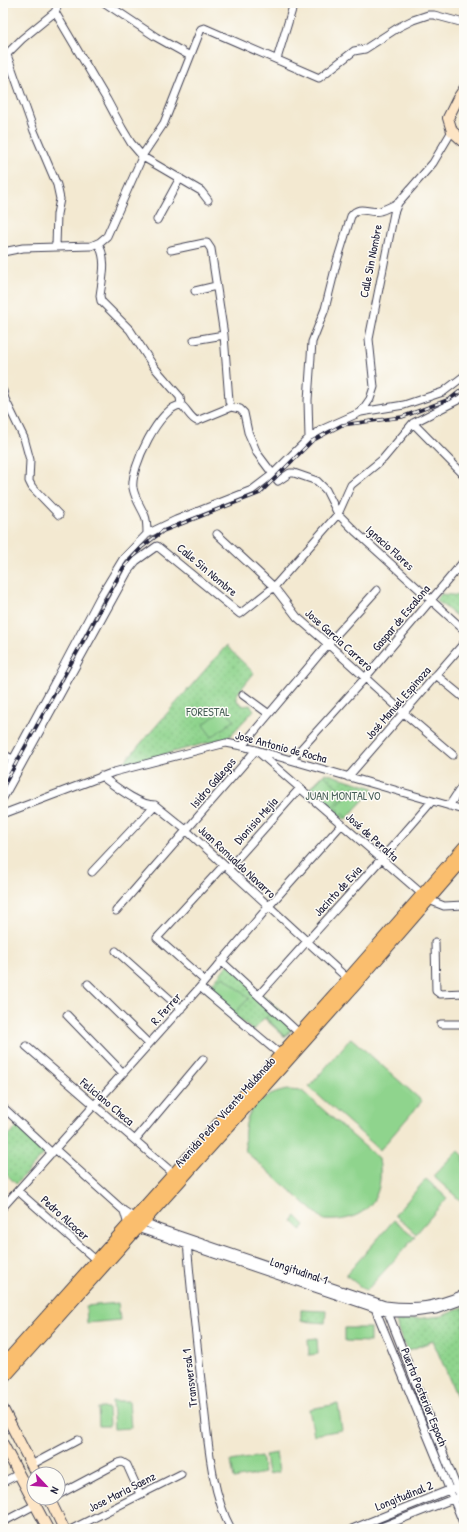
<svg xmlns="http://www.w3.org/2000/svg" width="467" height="1532" font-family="'Patrick Hand',sans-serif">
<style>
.park{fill:url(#park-dots);stroke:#587b64}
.pitch{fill:#8fd48d;stroke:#587b64}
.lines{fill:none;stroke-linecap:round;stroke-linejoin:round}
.street-casing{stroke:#414052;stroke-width:9}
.secondary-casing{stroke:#414052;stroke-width:12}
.primary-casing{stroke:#414052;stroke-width:13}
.street{stroke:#fff;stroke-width:7}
.secondary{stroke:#fde5c5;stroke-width:10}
.primary{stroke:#fabe6e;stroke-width:11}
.rail-casing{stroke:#22223b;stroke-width:3.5}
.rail{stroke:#fdfcf7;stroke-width:2;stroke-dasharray:6;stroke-linecap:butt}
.labels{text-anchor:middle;stroke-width:3;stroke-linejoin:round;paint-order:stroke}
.street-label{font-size:12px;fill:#22223b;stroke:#fdfcf7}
.park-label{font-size:12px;fill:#486058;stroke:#fdfcf7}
</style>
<defs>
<pattern id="park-dots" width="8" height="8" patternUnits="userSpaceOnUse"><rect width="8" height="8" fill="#8fd48d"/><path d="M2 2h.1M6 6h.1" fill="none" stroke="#7bb67b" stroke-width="1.8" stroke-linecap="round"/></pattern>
</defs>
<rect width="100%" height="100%" fill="#fdfcf7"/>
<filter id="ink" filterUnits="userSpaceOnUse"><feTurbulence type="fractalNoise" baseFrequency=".025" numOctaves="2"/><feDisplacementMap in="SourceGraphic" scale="8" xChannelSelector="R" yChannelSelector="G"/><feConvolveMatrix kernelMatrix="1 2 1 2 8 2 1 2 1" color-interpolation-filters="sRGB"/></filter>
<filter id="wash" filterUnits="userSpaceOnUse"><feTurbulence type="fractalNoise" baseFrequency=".012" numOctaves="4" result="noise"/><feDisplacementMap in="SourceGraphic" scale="16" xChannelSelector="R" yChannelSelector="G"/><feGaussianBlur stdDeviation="0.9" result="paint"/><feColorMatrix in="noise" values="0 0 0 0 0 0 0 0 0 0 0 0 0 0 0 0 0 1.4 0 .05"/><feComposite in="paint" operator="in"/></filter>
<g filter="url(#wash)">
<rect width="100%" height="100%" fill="#f3e9d1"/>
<!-- park -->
<path class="park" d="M441,594L464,596V622L436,600Z
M226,646L254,673L237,694V701L244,706L250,705L254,710L229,737L121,766Z
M325,773L374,788L345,820L309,789Z
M228,964L296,1025L285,1037L264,1018L253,1031L206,991Z
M18,1126L46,1152L16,1184L3,1171V1141Z
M464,1307V1413L433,1341L407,1351L398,1330L396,1321L442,1316Z
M301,1310L326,1311L325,1323L301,1321Z"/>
<!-- pitch -->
<path class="pitch" d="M224,708L234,720L212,737L203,725Z
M324,775L345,794L333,806L312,787Z
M355,787L366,797L347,818L336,807Z
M223,976L249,998L235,1013L210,991Z
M275,1008L294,1026L285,1036L266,1018Z
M351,1038L422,1101L380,1150L309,1087Z
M287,1090L302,1091L379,1159C386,1199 365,1223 324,1220L246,1152C240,1117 253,1097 287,1090Z
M458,1150L464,1156V1198L461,1201L433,1176Z
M426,1179L447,1198L416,1234L395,1215Z
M296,1216L305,1225L301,1230L292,1221Z
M394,1220L415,1237L366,1291L346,1275Z
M118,1303L120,1320L87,1323L86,1306Z
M345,1328H370V1342L345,1341Z
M317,1338L318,1354L309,1355L308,1339Z
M112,1401H129L131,1428L114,1429Z
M338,1404L342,1430L314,1435L309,1409Z
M98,1408H108L109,1426H99Z
M276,1453L279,1472L268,1474L265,1455Z
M261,1456L264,1473L234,1479L231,1461Z"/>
</g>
<g filter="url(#ink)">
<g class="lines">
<!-- street casing -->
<g class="street-casing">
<path id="street" d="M105,3L156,37L190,56
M55,12L107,100L122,128L131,143L143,157L201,191L208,200
M7,55L34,131L57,185L60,199L57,214L56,246
M3,58L22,39L55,12L59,3
M277,59L294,3
M157,220L180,178
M98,244C108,259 102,279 100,296L101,301L130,330L154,367L180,397L181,405
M171,250L204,243H207L211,249L224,335L229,401L231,407
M3,252L23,248L91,246L100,242L107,236L144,153L164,123L201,29L204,28L319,78L354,51L365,49L399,27L413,20L428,15H434L464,23
M195,291L216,286
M194,340L224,335
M3,391L5,399L24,438L30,460L29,481L32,487L59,515
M361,412L370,399L374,387L369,339L394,213L398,203L433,163L452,131
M413,423L464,475
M309,438L308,400L312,342L325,309L337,261L351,216C360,204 368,214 380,211C386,209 392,206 398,203
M147,534C147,528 147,521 145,516C141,507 135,499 133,488C130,468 160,406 181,405C187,409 190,418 197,421L231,407L240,409L244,413L248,432L257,453L278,481L290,473H294L317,481L326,490L338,514L356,532L464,630
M217,534L274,587L297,617L328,644L404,713L453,755
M436,675L464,698
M64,687L56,680L100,597L123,559L147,534L176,520L252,490L273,474L309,438L323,429L361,412L404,405L443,392L464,376
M243,695L269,714
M242,746L328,644L377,590
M3,754L16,761
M291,760L365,678L464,561
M101,776C115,786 138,805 155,805L186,830L348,979
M348,777L464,643
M3,778L56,680
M3,798L128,571L136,561L157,546L240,614L274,587L338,514L351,485L383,459L413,423L464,397
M449,806L464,783
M3,814L114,772L226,743L242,746L464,810
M228,869L300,788
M92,872L155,805
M116,911L256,750L429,900L444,906L464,905
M435,942L436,991L440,994L464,993
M116,951L181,1009
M221,961L300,1034
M205,981L157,938L224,865
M88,984L149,1044
M200,987L281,1055
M259,995C316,930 376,867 432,801
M67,1015L123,1073
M441,1024H464
M26,1046L174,1174
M3,1112L5,1109L52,1153
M135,1140L203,1059
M55,1149L124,1211L135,1218L158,1228L385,1305C418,1309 434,1306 464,1294
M18,1191L97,1261
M3,1207L200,987L269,906L342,824
M124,1211L128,1225L389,1313H413L436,1310L464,1300
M187,1241C191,1293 197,1346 203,1398C208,1440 211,1492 231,1529
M374,1306L464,1525
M387,1310L464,1506
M31,1465L78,1440
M3,1482L19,1474
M58,1495L118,1463L122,1462L127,1465L140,1494
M3,1522L35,1505
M72,1529L181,1474
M352,1529L464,1484
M376,1529L458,1497"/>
</g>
<!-- secondary casing -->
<g class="secondary-casing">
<path id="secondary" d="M464,89L458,98L448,118L452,131L464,142
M3,1409L36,1474
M3,1444L48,1529
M49,1498L64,1529"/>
</g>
<!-- primary casing -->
<g class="primary-casing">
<path id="primary" d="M3,1365L348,979L464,847
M3,1379L355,985L464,859"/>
</g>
<!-- street -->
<use href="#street" class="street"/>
<!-- secondary -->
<use href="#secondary" class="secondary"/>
<!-- primary -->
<use href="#primary" class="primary"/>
<!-- rail casing -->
<g class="rail-casing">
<path id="rail" d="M3,787L123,568L142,547L163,531L260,493L312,441L342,425L402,417L450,399L464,388"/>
</g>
<!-- rail -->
<use href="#rail" class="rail"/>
</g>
</g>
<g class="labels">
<!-- street labels -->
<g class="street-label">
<text transform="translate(371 261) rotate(-79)" y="4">Calle Sin Nombre</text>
<text transform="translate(390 548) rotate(42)" y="4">Ignacio Flores</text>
<text transform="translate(207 570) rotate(40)" y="4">Calle Sin Nombre</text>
<text transform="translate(401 618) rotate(-50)" y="4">Gaspar de Escalona</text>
<text transform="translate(339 640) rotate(42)" y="4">Jose Garcia Carrero</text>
<text transform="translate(398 703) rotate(-49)" y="4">José Manuel Espinoza</text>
<text transform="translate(281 747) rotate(15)" y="4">Jose Antonio de Rocha</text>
<text transform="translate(213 783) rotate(-49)" y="4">Isidro Gallegos</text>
<text transform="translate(256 821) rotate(-48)" y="4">Dionisio Mejía</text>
<text transform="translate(372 837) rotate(42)" y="4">José de Peralta</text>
<text transform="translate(237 862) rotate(43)" y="4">Juan Romualdo Navarro</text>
<text transform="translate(338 891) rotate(-47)" y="4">Jacinto de Evia</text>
<text transform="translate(166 1009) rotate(-48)" y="4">R. Ferrer</text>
<text transform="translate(107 1102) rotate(40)" y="4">Feliciano Checa</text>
<text transform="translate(225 1112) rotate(-48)" y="4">Avenida Pedro Vicente Maldonado</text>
<text transform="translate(65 1218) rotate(42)" y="4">Pedro Alcocer</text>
<text transform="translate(299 1271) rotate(19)" y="4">Longitudinal 1</text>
<text transform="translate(190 1378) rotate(-97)" y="4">Transversal 1</text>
<text transform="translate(424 1397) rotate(68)" y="4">Puerta Posterior Espoch</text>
<text transform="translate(122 1492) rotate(-27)" y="4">Jose Maria Saenz</text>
<text transform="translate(404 1496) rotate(-22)" y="4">Longitudinal 2</text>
</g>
<!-- park labels -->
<g class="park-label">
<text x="208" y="716">FORESTAL</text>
<text x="343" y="800">JUAN MONTALVO</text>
</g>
</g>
<!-- margin -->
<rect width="467" height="1532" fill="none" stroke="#fdfcf7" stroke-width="16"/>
<!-- north arrow -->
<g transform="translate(46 1486) rotate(116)"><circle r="19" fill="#fdfcf7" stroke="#a5a5ac"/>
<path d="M0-3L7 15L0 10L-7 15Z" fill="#b5179e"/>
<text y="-6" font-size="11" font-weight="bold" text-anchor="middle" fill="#22223b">N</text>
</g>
</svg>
